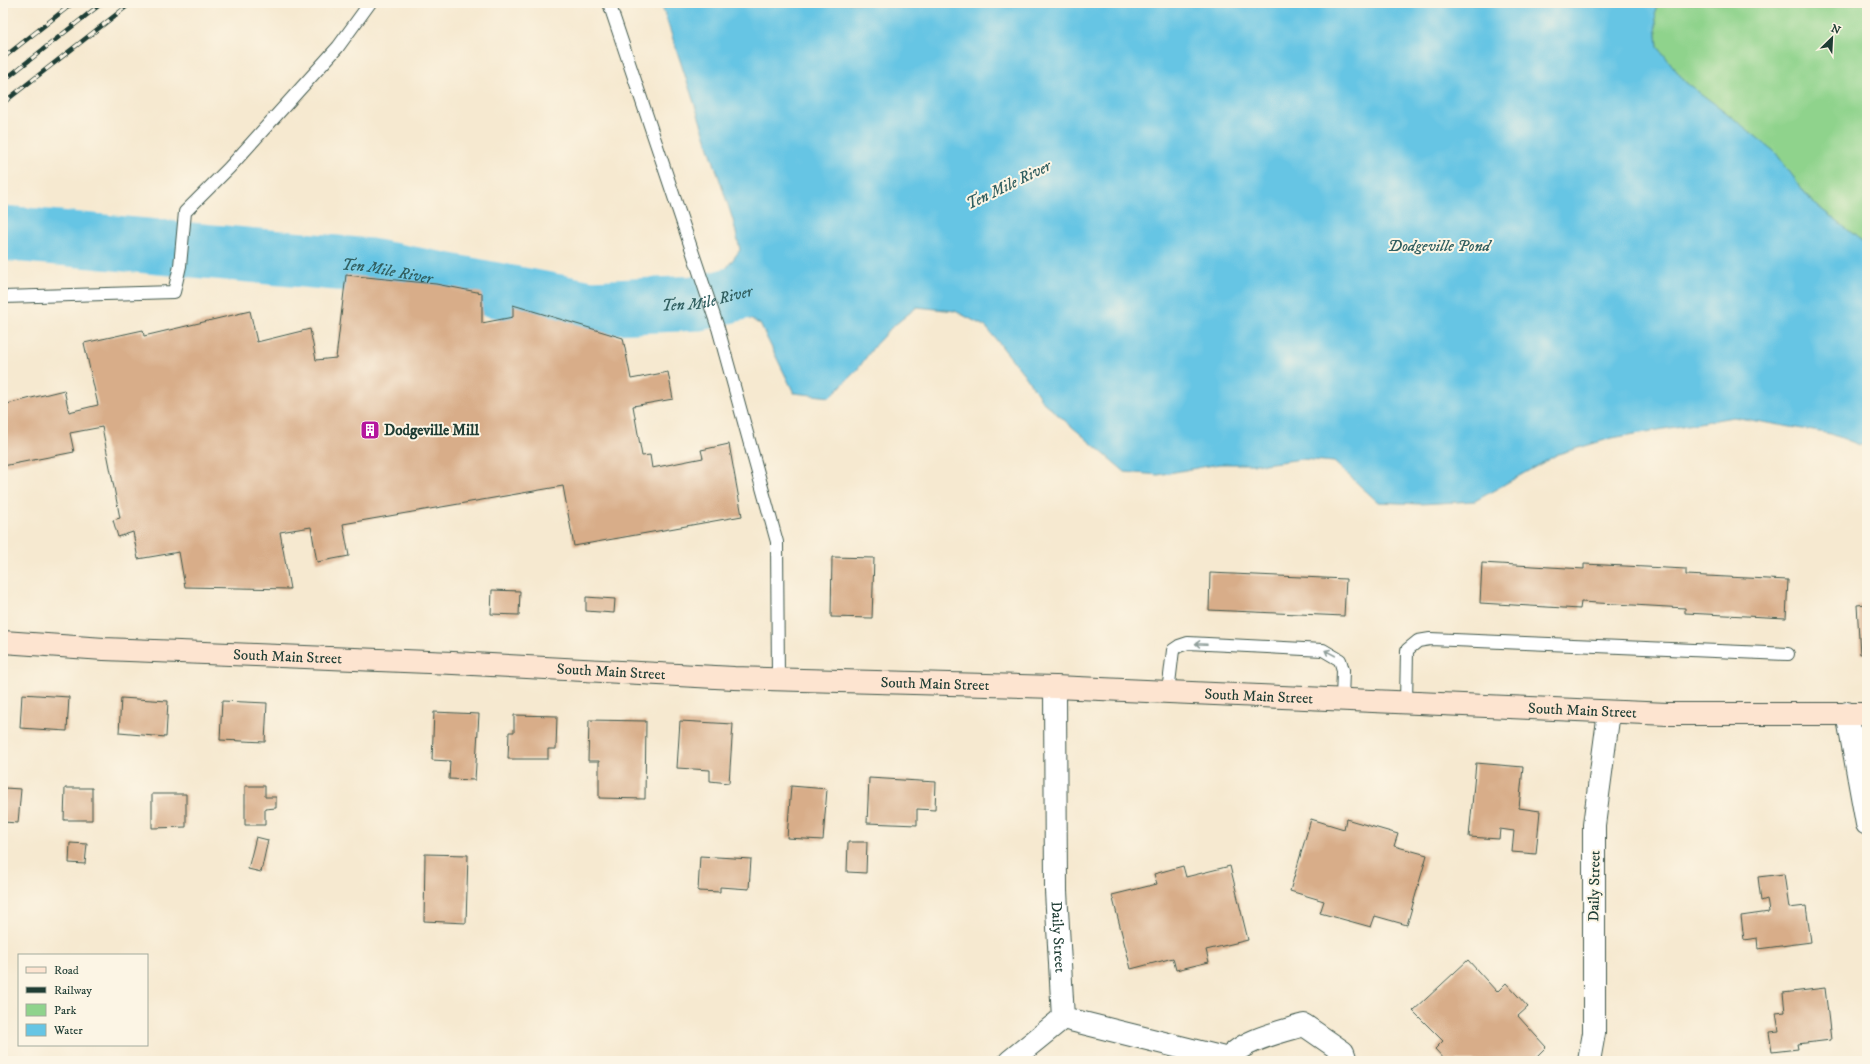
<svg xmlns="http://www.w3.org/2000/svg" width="1870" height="1064" font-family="'IM FELL DW Pica',serif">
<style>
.green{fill:#8fd38c;stroke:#578860}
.water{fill:#66c5e4;stroke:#42818c}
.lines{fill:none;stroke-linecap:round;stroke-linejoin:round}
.river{stroke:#66c5e4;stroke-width:55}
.building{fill:#d8ad89}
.lane-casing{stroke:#3f574b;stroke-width:14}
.street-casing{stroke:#3f574b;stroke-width:24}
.secondary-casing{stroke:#3f574b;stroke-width:24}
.lane{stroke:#fff;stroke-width:12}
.street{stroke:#fff;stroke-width:22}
.secondary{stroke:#fde4d0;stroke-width:22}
.rail-casing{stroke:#1f3d34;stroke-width:4.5}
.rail{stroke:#fcf5e5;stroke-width:3;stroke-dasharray:9;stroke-linecap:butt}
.oneway{stroke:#8f9e9a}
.labels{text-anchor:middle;stroke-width:4;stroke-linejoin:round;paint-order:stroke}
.poi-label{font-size:15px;font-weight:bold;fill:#1f3d34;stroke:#fcf5e5;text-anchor:start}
.street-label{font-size:15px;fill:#1f3d34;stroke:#fcf5e5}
.water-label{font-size:16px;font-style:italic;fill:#315f60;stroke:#fcf5e5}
</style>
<rect width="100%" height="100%" fill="#fcf5e5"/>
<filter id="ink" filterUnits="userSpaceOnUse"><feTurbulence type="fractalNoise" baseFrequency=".025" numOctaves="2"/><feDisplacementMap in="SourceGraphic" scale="8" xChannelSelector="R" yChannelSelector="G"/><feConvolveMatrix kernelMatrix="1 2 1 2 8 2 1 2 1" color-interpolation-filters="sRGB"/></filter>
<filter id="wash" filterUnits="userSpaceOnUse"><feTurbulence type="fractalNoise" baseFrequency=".012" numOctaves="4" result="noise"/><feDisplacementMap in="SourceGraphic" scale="16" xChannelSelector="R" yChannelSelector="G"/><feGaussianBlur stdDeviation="0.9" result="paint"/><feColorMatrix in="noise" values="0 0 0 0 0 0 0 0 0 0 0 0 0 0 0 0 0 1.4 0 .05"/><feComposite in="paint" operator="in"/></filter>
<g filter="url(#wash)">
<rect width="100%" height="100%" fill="#f6e9d0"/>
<!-- green -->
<path class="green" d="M1658,3H1867V245L1811,201L1775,152L1723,110L1685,82L1658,47L1655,11Z"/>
<!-- water -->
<path class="water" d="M661,3H1658L1655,11L1658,47L1685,82L1723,110L1775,152L1811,201L1867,245V444L1860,445L1831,434L1733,417L1612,438L1558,454L1475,501L1420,504L1378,502L1334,462L1302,459L1264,464H1219L1158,475L1125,472L1043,402L1024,374L986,327L955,311L917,307L891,328L875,345L857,370L830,397L794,393L760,324L743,316L702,323L699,303L690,278L722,274L740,250L733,220Z"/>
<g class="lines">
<!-- river -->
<path class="river" id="s1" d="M3,233L370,266L591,308L699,303L759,288L773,282"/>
</g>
<g id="blocks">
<!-- building -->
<path class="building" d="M346,275L436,284L482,293V323L513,317V305L623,338L631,379L668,372L673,399L633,406L642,456L650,455L652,468L703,458L701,450L729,444L742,516L574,546L563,486L343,524L349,556L317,562L311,527L280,532L290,589L185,587L179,552L138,559L133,532L118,537L113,520L120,518L102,427L70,433L74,452L3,466V405L64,390L69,412L98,405L84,343L143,330L144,336L250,311L257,342L310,329L316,360L336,358Z
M832,557L874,558L872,618L831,617Z
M1482,563L1584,569V564L1686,569V575L1788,580L1786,618L1685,613V608L1581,602L1580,609L1480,603Z
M1210,573L1346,579L1344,616L1209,610Z
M492,590L520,591L519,615L491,614Z
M586,597L615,599L614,613L586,611Z
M1867,604V663H1865V653L1860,654L1857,605Z
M22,694L69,697L67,731L20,728Z
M121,698L168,701L166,737L119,733Z
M222,701L267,703L265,742L220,740Z
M434,712L479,714L475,780L449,779L450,761L432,760Z
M514,715L557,716L556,749H548V759H508L509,732H514Z
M589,720L646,721L645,799L599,798V761H588Z
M680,721L733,724L729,783L710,781V770L677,768Z
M1476,763L1523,767L1519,808L1540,811L1536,854L1512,852L1514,831L1500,829L1499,839L1469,837Z
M869,778L936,782L935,810L917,809V825L867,823Z
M245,786H265V797H276V808L265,809V825H245Z
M791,786L827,789L823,840L787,838Z
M4,788L21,789L18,823L3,822Z
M65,788H92V820H64Z
M152,794H186V827L152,828Z
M1311,819L1344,829L1346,819L1398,834L1394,846L1427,855L1407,925L1375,916L1371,927L1320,913L1324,901L1290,891Z
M256,837L268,840L261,872L248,869Z
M848,842H867L866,873L847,872Z
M70,843L87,844L85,864L69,863Z
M425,854L468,855L466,923L424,921Z
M700,856L751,859L749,889L720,887V892L698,891Z
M1183,866L1186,877L1230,866L1248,940L1206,950L1209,962L1176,970L1173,958L1131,969L1112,895L1157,884L1154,874Z
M1784,874L1789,908L1806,906L1811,942L1758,949L1757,938L1744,940L1741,916L1769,912L1767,899L1761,901L1758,877Z
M1468,960L1497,992L1506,983L1528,1007L1518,1016L1546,1047L1532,1061H1446L1435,1049L1443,1041L1413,1011Z
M1825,988L1831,1040L1797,1044L1798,1049L1772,1052L1769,1032L1779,1031L1776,1013L1785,1012L1783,993Z"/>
</g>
</g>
<g filter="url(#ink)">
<use href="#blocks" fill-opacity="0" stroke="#3f574b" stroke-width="1"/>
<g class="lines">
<!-- lane casing -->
<g class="lane-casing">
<path id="lane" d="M609,3L718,328L777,542L778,679
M3,297L174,292L180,266L185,212L229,168L338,47L370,3
M1168,692L1173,650L1179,646L1188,643L1323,650L1340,660L1343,670L1342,700
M1406,703L1407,650L1418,641L1430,639L1788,654"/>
</g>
<!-- street casing -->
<g class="street-casing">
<g id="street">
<path id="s2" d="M1055,687L1056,891L1063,1018L1228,1059"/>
<path d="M1847,713L1867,824"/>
<path d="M1010,1061L1063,1018"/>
<path d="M1228,1061C1237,1041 1284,1031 1304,1025L1343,1052L1346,1061"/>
<path d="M1589,1061L1594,1033V825L1609,712"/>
</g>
</g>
<!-- secondary casing -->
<g class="secondary-casing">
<g id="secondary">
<path id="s3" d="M3,642L104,649L453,663L734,678L1055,687L1668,714H1867"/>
</g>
</g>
<!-- lane -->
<use href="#lane" class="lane"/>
<!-- street -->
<use href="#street" class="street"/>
<!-- secondary -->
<use href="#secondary" class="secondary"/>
<!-- rail casing -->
<g class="rail-casing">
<path id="rail" d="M3,58L73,3
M3,81L102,3
M3,103L131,3"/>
</g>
<!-- rail -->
<use href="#rail" class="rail"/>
</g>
<!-- one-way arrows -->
<defs><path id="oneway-shaft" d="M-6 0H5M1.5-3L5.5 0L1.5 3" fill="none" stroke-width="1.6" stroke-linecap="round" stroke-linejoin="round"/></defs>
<g class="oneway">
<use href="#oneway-shaft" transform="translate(1201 644) rotate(-177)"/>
<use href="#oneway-shaft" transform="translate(1330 653) rotate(-152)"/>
</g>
</g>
<!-- icons -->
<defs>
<g id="building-square" transform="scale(1)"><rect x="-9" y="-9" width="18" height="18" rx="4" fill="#b5179e" stroke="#fcf5e5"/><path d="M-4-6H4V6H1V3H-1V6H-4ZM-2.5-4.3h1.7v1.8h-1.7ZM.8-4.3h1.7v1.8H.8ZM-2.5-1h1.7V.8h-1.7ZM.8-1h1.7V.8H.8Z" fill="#fff"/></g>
</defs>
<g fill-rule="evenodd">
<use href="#building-square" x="370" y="430"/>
</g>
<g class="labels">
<!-- poi labels -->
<g class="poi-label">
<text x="384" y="435">Dodgeville Mill</text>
</g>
<!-- street labels -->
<g class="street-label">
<text dy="5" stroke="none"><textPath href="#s3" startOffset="285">South Main Street</textPath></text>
<text dy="5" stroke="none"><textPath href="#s3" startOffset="609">South Main Street</textPath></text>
<text dy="5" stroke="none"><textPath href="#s3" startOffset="933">South Main Street</textPath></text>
<text dy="5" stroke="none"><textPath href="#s3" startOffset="1257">South Main Street</textPath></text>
<text dy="5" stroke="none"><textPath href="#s3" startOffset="1581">South Main Street</textPath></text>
<text transform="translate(1594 886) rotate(-89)" y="5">Daily Street</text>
<text dy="5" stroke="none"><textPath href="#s2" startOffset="250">Daily Street</textPath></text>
</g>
<!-- water labels -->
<g class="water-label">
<text transform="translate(1008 184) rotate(-26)" y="6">Ten Mile River</text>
<text x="1439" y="251">Dodgeville Pond</text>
<text dy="6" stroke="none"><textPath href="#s1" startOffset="386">Ten Mile River</textPath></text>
<text dy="6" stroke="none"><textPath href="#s1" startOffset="710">Ten Mile River</textPath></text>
</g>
</g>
<!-- margin -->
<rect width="1870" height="1064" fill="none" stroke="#fcf5e5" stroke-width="16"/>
<!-- legend -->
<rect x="18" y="954" width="130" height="92" fill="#fcf5e5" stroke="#a4ab9e"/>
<rect x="26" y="967" width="20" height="6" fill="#fde4d0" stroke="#a4ab9e"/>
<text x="54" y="974" font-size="12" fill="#1f3d34">Road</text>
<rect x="26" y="987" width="20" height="6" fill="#1f3d34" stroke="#a4ab9e"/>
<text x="54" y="994" font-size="12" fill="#1f3d34">Railway</text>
<rect x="26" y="1004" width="20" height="12" fill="#8fd38c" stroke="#a4ab9e"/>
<text x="54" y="1014" font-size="12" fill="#1f3d34">Park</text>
<rect x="26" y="1024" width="20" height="12" fill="#66c5e4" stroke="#a4ab9e"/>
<text x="54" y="1034" font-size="12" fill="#1f3d34">Water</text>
<!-- north arrow -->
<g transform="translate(1832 38) rotate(24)" stroke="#fcf5e5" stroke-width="3" paint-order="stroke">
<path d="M0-3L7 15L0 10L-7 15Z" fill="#1f3d34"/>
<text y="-6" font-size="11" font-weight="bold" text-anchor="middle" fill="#1f3d34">N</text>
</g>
</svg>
